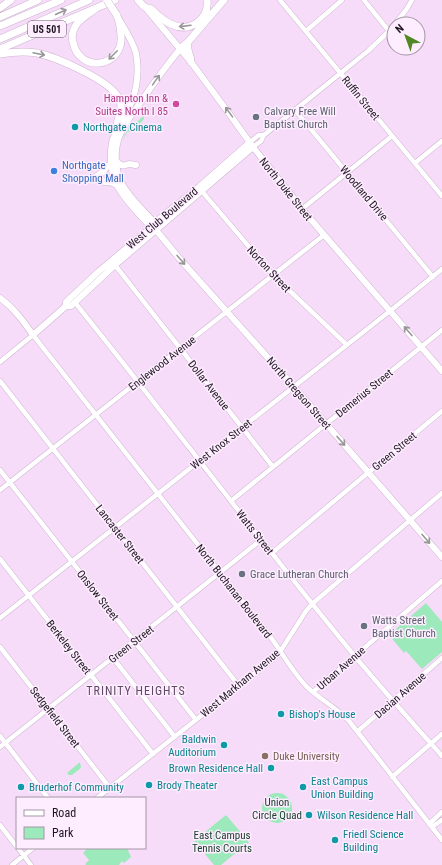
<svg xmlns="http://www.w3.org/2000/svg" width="442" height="865" font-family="'Roboto Condensed',sans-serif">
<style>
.green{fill:#9ce9bb}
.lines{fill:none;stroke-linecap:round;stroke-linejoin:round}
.minor-casing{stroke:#ceb4d0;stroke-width:5.5}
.major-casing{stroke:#ceb4d0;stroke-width:7}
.highway-casing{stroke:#ceb4d0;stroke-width:8}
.minor{stroke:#fff;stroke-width:4.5}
.major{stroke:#fff;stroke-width:6}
.highway{stroke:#fff;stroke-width:7}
.highway-bridge-casing{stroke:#ceb4d0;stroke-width:8;stroke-linecap:butt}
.highway-bridge{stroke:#fff;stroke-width:7}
.oneway{stroke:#9a969a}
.hotel-dot{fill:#d1479c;stroke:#fdedff;stroke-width:1.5}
.worship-dot{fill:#6b7280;stroke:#fdedff;stroke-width:1.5}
.culture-dot{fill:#0f9aa8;stroke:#fdedff;stroke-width:1.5}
.shop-dot{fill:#3f7fe0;stroke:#fdedff;stroke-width:1.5}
.education-dot{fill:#8d6e63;stroke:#fdedff;stroke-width:1.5}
.labels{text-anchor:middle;stroke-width:3;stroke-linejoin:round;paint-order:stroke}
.shield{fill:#fdedff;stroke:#615662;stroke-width:1}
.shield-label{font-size:10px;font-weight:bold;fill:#1e151f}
.hotel-label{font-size:11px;fill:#b23c85;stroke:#fdedff;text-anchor:end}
.street-label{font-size:11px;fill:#1e151f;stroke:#fdedff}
.worship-label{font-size:11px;fill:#5b616d;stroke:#fdedff;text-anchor:start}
.culture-label{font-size:11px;fill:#0d838f;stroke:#fdedff;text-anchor:start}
.shop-label{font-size:11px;fill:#366cbe;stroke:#fdedff;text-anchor:start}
.education-label{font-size:11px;fill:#785e54;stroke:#fdedff;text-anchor:start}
.park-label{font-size:11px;fill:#1b412c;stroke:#fdedff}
.neighbourhood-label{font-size:12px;letter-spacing:1px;fill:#604a63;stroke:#fdedff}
</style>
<rect width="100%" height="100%" fill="#f6dcf9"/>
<!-- green -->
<path class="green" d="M144,115V119L133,131L127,132L123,140L125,134L130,125L133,123L137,122Z
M426,603L442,622V652L422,669L406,651L404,653L389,635Z
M80,762L81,768L72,775H69L67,773Z
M262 808a15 15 0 1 1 30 0a15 15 0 1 1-30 0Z
M226,815L249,842L221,865H214L194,841Z
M87,848H127L131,857L124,863L122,861L119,865H86L85,864L89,860L83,853L85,851Z"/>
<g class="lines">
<!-- minor casing -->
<g class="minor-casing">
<path id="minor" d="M280,0L442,196
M364,0L389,31
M395,24L406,10L412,0
M306,31L342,0
M295,110L433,277
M250,142L259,135H264
M253,147L261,141L264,135L368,51L386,34L394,25
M415,163L442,141
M200,189L273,275L347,345
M302,209L392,136
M115,265L273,467
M76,301L77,305L89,320C176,429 260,541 349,649C379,686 411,721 442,756
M0,362L33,335L269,635C282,652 292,672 308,688C321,700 337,708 349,721L442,840
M0,381L239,686
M0,470L196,720
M0,490L324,235
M231,501L442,330
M272,553L442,411
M0,559L153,754
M0,618L390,311L442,269
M0,647L110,788
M113,658L175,737
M313,692L442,581
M358,731L442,658
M0,736L48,798
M0,747L261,540
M392,777L442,734
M97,798L278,655L306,611L312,604L442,493
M429,824L442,812
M0,825L17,847
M432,827L442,820
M18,848L31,865
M12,865L33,848"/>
</g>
<!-- major casing -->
<g class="major-casing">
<path id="major" d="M145,7L191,62L225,108L253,147L307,215L442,371
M120,21C126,31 133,42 136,53C139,69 137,87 132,101C127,113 120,122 115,134C109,146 110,166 114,179C121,196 138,213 151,227L156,230L179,258L294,387L442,557
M116,161C124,168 122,165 130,164C132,164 134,165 136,165
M101,179L104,182H110L117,185
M98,180L97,176L104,171L107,166L112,164
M155,226L154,223L152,220C141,208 128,196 121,182C115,169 114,151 119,137C124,124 132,114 140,103C153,84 166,66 180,49
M0,298C14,308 24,322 33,335L66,306H71L115,265L253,147
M66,306V302L98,272L148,230L154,223L199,187L250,142"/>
</g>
<!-- highway casing -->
<g class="highway-casing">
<path id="highway" d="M138,0C140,2 142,5 145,7C148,9 147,7 151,9C154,11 157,15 160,17C171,26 185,32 198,22C205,17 208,9 207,0
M0,8L11,0
M95,9C89,14 81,18 76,25C73,30 71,36 73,42C79,74 124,68 121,35C120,27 120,21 116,14
M0,17L38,0
M0,26L61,0
M0,39L89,0
M188,42C186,53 191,53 191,62
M0,49L115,0
M180,49L188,42L224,0
M0,54C12,52 24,51 37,53C56,57 112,81 119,99C123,107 120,113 118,120C117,123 117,126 117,129"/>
</g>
<!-- minor -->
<use href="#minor" class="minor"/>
<!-- major -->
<use href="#major" class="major"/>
<!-- highway -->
<use href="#highway" class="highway"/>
<!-- highway-bridge casing -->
<g class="highway-bridge-casing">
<path id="highway-bridge" d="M107,0L116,14"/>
</g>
<!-- highway-bridge -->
<use href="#highway-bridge" class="highway-bridge"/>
</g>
<!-- one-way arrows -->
<defs><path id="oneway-shaft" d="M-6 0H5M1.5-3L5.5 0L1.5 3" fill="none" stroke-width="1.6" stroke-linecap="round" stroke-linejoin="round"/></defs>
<g class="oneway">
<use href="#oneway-shaft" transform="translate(61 12) rotate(-24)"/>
<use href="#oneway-shaft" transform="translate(185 26) rotate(173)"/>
<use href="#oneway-shaft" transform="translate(39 54) rotate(12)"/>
<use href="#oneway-shaft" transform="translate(113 55) rotate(135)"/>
<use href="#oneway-shaft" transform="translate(156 80) rotate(-55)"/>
<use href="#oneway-shaft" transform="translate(229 112) rotate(-126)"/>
<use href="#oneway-shaft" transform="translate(181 260) rotate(49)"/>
<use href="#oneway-shaft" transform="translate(408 331) rotate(-131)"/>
<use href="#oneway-shaft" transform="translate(341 441) rotate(49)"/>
<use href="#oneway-shaft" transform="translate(426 539) rotate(49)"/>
</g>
<!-- markers -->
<circle class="hotel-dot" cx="176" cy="104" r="4"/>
<g class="worship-dot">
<circle cx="256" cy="117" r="4"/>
<circle cx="242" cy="574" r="4"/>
<circle cx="364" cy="626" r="4"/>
</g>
<g class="culture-dot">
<circle cx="75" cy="127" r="4"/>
<circle cx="281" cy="714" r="4"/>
<circle cx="224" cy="745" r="4"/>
<circle cx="271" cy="768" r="4"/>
<circle cx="149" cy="785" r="4"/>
<circle cx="21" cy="787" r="4"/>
<circle cx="303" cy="787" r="4"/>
<circle cx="309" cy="815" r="4"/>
<circle cx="335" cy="840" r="4"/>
</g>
<circle class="shop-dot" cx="54" cy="171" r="4"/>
<circle class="education-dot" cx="265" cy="756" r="4"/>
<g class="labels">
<!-- shield labels -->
<rect class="shield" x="28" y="21" width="38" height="16" rx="3"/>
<g class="shield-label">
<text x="47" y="33">US 501</text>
</g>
<!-- hotel labels -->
<g class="hotel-label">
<text x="168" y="102">Hampton Inn &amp;<tspan x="168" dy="13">Suites North I 85</tspan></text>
</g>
<!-- street labels -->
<g class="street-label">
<text transform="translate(361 98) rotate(51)" y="4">Ruffin Street</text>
<text transform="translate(286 189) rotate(51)" y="4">North Duke Street</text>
<text transform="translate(364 193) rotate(50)" y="4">Woodland Drive</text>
<text transform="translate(162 218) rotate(-40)" y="4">West Club Boulevard</text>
<text transform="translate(269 269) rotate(47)" y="4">Norton Street</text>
<text transform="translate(162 363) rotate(-38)" y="4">Englewood Avenue</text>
<text transform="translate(209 385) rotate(52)" y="4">Dollar Avenue</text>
<text transform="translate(299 393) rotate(49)" y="4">North Gregson Street</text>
<text transform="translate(364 393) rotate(-39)" y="4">Demerius Street</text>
<text transform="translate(221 444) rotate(-38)" y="4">West Knox Street</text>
<text transform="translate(394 451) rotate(-40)" y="4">Green Street</text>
<text transform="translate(255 532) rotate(52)" y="4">Watts Street</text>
<text transform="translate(120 534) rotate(52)" y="4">Lancaster Street</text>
<text transform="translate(234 591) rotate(52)" y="4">North Buchanan Boulevard</text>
<text transform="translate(98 595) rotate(52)" y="4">Onslow Street</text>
<text transform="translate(131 644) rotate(-38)" y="4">Green Street</text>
<text transform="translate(69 647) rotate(52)" y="4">Berkeley Street</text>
<text transform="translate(341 668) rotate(-41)" y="4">Urban Avenue</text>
<text transform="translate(240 683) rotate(-40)" y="4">West Markham Avenue</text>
<text transform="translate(400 695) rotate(-41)" y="4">Dacian Avenue</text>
<text transform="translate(55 717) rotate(52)" y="4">Sedgefield Street</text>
</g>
<!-- worship labels -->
<g class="worship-label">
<text x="264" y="115">Calvary Free Will<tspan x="264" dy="13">Baptist Church</tspan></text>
<text x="250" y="578">Grace Lutheran Church</text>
<text x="372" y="624">Watts Street<tspan x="372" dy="13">Baptist Church</tspan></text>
</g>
<!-- culture labels -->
<g class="culture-label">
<text x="83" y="131">Northgate Cinema</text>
<text x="289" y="718">Bishop's House</text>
<text x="216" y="743" text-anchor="end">Baldwin<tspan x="216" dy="13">Auditorium</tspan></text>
<text x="263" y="772" text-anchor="end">Brown Residence Hall</text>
<text x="311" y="785">East Campus<tspan x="311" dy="13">Union Building</tspan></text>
<text x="157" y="789">Brody Theater</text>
<text x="29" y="791">Bruderhof Community</text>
<text x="317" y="819">Wilson Residence Hall</text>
<text x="343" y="838">Friedl Science<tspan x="343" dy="13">Building</tspan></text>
</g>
<!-- shop labels -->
<g class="shop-label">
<text x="62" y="169">Northgate<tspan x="62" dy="13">Shopping Mall</tspan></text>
</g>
<!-- education labels -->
<g class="education-label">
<text x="273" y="760">Duke University</text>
</g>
<!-- park labels -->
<g class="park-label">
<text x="277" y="806">Union<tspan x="277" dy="13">Circle Quad</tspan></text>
<text x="222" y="839">East Campus<tspan x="222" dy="13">Tennis Courts</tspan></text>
</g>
<!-- neighbourhood labels -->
<g class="neighbourhood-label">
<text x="136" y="695">TRINITY HEIGHTS</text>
</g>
</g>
<!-- legend -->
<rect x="16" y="797" width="130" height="52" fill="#fdedff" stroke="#a497a5"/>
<rect x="24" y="810" width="20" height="6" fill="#ffffff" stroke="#a497a5"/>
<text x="52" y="817" font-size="12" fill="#1e151f">Road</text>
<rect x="24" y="827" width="20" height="12" fill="#9ce9bb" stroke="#a497a5"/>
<text x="52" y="837" font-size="12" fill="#1e151f">Park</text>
<!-- north arrow -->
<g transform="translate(406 36) rotate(319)"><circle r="19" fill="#fdedff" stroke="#a497a5"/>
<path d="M0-3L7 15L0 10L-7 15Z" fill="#508924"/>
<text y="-6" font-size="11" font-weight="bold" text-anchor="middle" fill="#1e151f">N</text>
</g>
</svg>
